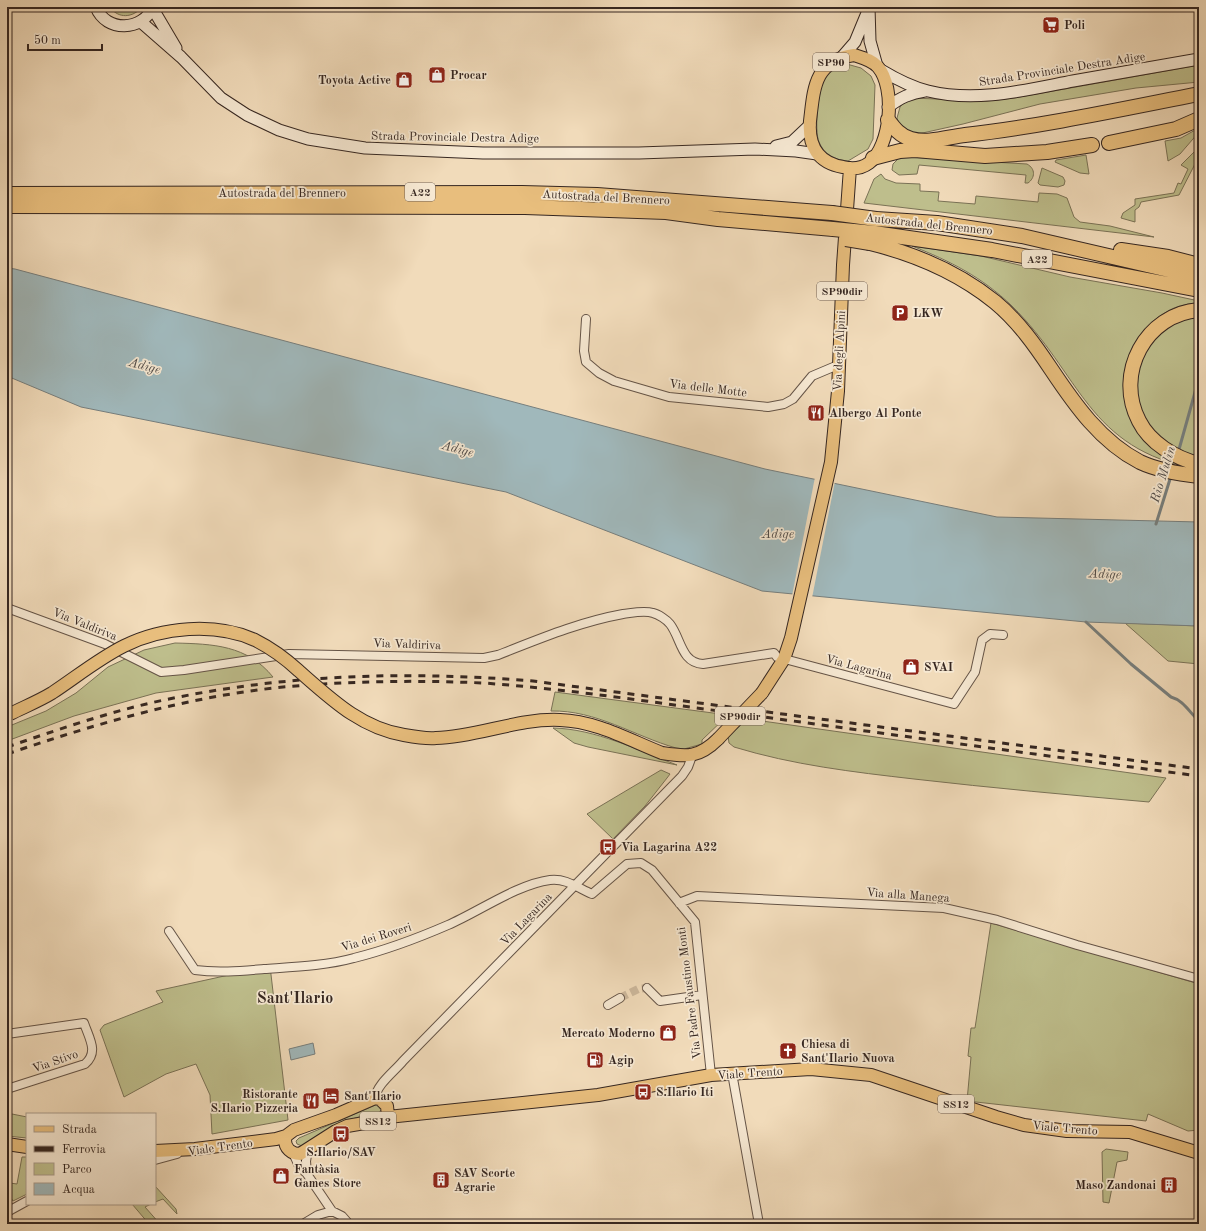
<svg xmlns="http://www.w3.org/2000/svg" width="1206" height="1231" font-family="'Old Standard TT',serif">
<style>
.green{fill:#bebe8c;stroke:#7a7256}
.water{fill:#a0b8bb;stroke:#767e7d}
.pier{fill:#f1dbba}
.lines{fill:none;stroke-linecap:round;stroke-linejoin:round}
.stream{stroke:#767e7d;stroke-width:3}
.minor-tunnel{stroke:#ccb79b;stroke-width:8;stroke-dasharray:8 4;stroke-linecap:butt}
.minor-casing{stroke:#655447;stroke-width:10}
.secondary-casing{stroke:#362721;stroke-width:13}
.primary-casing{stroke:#362721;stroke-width:14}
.motorway-casing{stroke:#362721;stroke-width:16}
.minor{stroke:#f6e8d2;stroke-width:8}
.secondary{stroke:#f6e8d2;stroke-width:11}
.primary{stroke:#e8be7d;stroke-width:12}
.motorway{stroke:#e8be7d;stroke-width:14}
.rail{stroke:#362721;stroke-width:3;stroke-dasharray:7 7;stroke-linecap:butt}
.primary-bridge-casing{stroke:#362721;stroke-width:14;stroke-linecap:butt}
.motorway-bridge-casing{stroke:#362721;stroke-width:16;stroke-linecap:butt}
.primary-bridge{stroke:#e8be7d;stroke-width:12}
.motorway-bridge{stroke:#e8be7d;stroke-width:14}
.labels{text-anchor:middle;stroke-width:3.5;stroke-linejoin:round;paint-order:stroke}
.shield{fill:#f6e8d2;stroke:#706156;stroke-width:1}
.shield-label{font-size:11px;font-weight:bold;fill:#362721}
.poi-label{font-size:12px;font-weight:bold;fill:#362721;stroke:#f6e8d2;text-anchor:start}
.street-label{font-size:12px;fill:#362721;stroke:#f6e8d2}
.water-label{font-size:13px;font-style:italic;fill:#504b48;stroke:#f6e8d2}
.district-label{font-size:16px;font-weight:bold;fill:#362721;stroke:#f6e8d2}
</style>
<rect width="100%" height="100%" fill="#f1dbba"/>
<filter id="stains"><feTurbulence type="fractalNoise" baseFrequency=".005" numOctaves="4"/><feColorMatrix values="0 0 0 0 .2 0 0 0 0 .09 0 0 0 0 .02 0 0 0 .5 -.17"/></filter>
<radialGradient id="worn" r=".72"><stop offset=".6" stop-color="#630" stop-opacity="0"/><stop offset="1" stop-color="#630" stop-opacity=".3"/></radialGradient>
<!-- green -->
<path class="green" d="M110,7H142C133,18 118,19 110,7Z
M843,63L861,68L871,76L875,85L873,139L868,149L848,161C836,160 824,155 819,142C814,130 818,87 826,76C829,70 837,66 843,63Z
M1199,65V82L1136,88L1040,104L963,124L918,134L909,133L899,124L897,118L900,107L906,100L912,98L987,101L1014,98Z
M1197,129L1199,132L1180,154L1168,161L1165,141L1181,138Z
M1199,147V165L1195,164L1179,195L1141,202L1139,207L1135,210V222L1121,218L1123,213L1135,205V199L1174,193L1178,183L1181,184L1188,169L1181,165Z
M1086,155L1089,174L1080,173L1055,162L1056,160Z
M906,157L1027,164C1036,169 1035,178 1028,183H1025L1026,175L919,165L917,174L899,175L892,170L893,164L899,158Z
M1042,168L1063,177L1065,181L1064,185L1058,187L1040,185L1038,183Z
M881,174L885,179L896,183L920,184V191L939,192L938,201L975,204L976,196L1038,202L1039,193L1057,194L1067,198L1074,217L1080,222L1110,226L1154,237L864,203L874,179Z
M912,246L981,256L1070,277L1162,293L1199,301V303C1189,304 1179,305 1170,310C1133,328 1113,378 1130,417C1133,423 1188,461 1197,469C1087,449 1081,374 1012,306C982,277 950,261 912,246Z
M1199,315V459C1182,453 1164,444 1152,431C1131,408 1132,363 1151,339C1154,335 1173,322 1178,320C1184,317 1192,316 1199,315Z
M1125,623L1199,626V664L1168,661Z
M175,643C213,644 247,645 273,677L156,693L74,716L7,741V727L46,711L76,693L108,667L144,650Z
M555,692L728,715L702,740V744L684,749L676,748C634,736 596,710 551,711Z
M748,719L1166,778L1149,802C1070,795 992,788 914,779C853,772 793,765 734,747L729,743L728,736Z
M553,728C596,729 637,750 677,765L588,747L574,743Z
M661,770L670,774L667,778L645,806L613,839L587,814Z
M991,923L1199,984V1130L1188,1131L1148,1114L1146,1121L967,1101L971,1057L968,1056L971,1028H975Z
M270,966L288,1120L212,1134L210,1095L196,1064L166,1074L124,1097L100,1030L104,1025L163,1002L156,991Z
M375,1105L379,1106L381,1110L379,1113C349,1117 326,1128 302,1146L297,1144L296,1141L299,1138Z
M7,1113L27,1117V1138L7,1136Z
M1106,1149L1128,1152L1127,1160L1117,1162L1109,1203L1103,1202L1102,1152Z
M22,1157H27V1194L13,1201L7,1191V1175L11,1176L10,1183L17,1184Z
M155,1186L176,1209L177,1214L163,1199L155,1202Z
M132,1204H151L145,1207L160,1224H149Z"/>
<!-- water -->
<path class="water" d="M7,268L15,269L765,469L997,517L1199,522V626L1086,622L762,591L506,492L81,407L7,376Z
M313,1043L315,1054L291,1060L289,1049Z"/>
<!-- pier -->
<path class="pier" d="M815,477L835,481L812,598L792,596Z"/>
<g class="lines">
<!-- stream -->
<path class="stream" d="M1178,453L1199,378
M1156,524L1171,476
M1086,622L1131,664L1171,697C1183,700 1190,713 1199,721"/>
<!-- minor-tunnel -->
<path class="minor-tunnel" d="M620,998L638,989L647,988"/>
<!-- minor casing -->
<g class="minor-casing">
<path id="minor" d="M586,319L584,351L586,362L599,373L614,381L669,397L768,407L784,404L793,399L812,376L838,365
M7,608L105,644L161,672L184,670L289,654L484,658L498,655C539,639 579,622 623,614C632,613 644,610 653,613C658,614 667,620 670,624C681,638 681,663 703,664L774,653L777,657L954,704L975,672L982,640L990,634L1003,635
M679,903L697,896L944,908L997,920L1077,945L1199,979
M169,931L195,970C218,973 240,971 264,969C293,967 325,966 354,958C386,950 418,938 448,925C478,912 518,884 550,880C566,878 578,888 592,894L627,864L641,863L652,870L695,922L711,1075
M647,988L660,1001L702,995
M608,1005L620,998
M7,1034L84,1023C89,1038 99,1052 85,1064L7,1089
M732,1073L759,1224
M375,1098C377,1084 394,1072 403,1061L682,776L688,767L692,756
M293,1153L299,1166L307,1174L332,1211L342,1216L349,1224
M155,1160L177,1154
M307,1174L306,1161L308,1150
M7,1212L27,1201
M303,1224L318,1215L332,1211"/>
</g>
<!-- secondary casing -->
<g class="secondary-casing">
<path id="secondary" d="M96,7C106,33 143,31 153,7
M869,7L870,41L877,66
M153,9L176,48
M141,22L181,57L221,98L247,115L279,130L308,139L365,148L483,153H639L755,149L796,151L817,154
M842,57L855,42L867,13
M881,70C896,79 911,87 928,91C976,103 1026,90 1073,81C1115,74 1157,66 1199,59
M888,107C900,98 910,93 925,91
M776,146L792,142L810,125"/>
</g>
<!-- primary casing -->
<g class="primary-casing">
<path id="primary" d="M854,55C863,58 872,60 878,67C896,88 891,146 869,163C861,169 851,169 843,167C818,163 808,146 810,121C814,88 814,61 854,55Z
M762,693L784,659L791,638L831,462L838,391L843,265L850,168
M662,753C687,757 699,758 718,739
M375,1098L380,1099L387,1106L388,1117L382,1120L347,1126L336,1131L300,1154C291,1154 285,1148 285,1140L286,1136L294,1130L336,1115Z
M388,1117L598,1095L711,1075L811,1069L871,1075L996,1117L1024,1125L1067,1131L1130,1132L1199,1153
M7,1144L27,1147
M155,1151L195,1149L276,1139L286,1136"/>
</g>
<!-- motorway casing -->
<g class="motorway-casing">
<path id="motorway" d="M888,120C894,128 900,136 911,139C928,144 948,137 965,135C1044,126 1122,109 1199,94
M1109,143L1176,129L1199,119
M873,158L900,151L915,150L985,156L1047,152L1092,145
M7,194L522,193L597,195L832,213
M7,206L525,207L666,212L718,219L833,229
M876,219L937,223L1022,236L1199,277
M874,233L992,250L1199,290
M870,243C915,254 959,273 995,302C1018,321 1035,345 1051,369C1075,405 1101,442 1140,462C1157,470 1180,474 1199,476
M1121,250L1168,257L1199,265
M1199,310C1146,314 1114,373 1139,421C1150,443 1175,458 1199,464"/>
</g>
<!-- minor -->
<use href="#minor" class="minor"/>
<!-- secondary -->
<use href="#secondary" class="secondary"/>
<!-- primary -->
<use href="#primary" class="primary"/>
<!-- motorway -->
<use href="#motorway" class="motorway"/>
<!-- rail -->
<path class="rail" d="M7,747C60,729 114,710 169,699C289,674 411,671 533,681L1199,769
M7,754C99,723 186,697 283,687C350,681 417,680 483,683C570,689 656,703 742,714C895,735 1047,756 1199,776"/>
<!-- primary-bridge casing -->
<g class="primary-bridge-casing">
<path id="primary-bridge" d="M10,714C24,707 39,701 52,693C75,678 98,659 124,646C162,627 215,622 255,640C271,648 286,659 299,671C331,699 361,728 404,735C415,737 426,739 436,738C478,737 518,718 560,720C596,721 629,740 662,753
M718,739L762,693"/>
</g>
<!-- motorway-bridge casing -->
<g class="motorway-bridge-casing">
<path id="motorway-bridge" d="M832,213L876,219
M833,229L874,233
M846,239L870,243"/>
</g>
<!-- primary-bridge -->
<use href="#primary-bridge" class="primary-bridge"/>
<!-- motorway-bridge -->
<use href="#motorway-bridge" class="motorway-bridge"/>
</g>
<!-- icons -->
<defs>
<g id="supermarket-square" transform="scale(0.9)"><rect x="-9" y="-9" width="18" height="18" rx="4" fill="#8f2418" stroke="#f6e8d2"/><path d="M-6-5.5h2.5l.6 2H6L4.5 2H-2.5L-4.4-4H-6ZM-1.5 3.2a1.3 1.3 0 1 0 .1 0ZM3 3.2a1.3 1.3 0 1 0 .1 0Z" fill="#fff"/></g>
<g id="shop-square" transform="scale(0.9)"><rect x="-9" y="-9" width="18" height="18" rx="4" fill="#8f2418" stroke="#f6e8d2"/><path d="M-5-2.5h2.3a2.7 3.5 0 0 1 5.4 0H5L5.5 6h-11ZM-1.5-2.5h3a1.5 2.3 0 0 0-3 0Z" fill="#fff"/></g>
<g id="parking-square" transform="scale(0.9)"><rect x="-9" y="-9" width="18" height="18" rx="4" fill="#8f2418" stroke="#f6e8d2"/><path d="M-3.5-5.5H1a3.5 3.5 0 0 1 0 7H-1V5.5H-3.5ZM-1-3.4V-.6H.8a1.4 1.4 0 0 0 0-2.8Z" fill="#fff"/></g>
<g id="restaurant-square" transform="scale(0.9)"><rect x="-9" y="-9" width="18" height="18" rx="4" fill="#8f2418" stroke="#f6e8d2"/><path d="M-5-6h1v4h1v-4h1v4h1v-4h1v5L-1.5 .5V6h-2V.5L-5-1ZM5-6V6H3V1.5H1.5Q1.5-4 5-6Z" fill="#fff"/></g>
<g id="bus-square" transform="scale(0.9)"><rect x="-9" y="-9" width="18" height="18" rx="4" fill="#8f2418" stroke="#f6e8d2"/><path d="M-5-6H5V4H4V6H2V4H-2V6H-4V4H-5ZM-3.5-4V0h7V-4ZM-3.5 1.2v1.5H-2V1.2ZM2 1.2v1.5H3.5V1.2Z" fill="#fff"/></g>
<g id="church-square" transform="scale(0.9)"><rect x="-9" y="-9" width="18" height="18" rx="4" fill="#8f2418" stroke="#f6e8d2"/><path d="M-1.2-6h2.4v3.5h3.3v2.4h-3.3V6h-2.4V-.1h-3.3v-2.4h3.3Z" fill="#fff"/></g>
<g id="fuel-square" transform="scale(0.9)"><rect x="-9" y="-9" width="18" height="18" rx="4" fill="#8f2418" stroke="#f6e8d2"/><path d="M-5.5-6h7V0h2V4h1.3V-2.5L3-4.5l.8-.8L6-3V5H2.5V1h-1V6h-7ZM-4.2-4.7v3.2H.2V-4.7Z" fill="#fff"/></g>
<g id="hotel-square" transform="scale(0.9)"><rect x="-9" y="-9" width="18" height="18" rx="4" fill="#8f2418" stroke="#f6e8d2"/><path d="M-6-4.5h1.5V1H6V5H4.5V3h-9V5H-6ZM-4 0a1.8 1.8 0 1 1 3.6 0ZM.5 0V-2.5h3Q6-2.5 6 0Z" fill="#fff"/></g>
<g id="building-square" transform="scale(0.9)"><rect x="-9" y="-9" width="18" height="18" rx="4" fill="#8f2418" stroke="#f6e8d2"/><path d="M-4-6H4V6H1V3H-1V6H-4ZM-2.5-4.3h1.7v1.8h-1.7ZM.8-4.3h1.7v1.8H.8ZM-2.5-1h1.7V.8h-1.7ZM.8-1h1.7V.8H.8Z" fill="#fff"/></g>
</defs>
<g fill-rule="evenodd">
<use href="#supermarket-square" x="1051" y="25"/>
<use href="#shop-square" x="437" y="75"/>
<use href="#shop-square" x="404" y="80"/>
<use href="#parking-square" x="900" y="313"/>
<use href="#restaurant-square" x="816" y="413"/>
<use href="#shop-square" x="911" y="667"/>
<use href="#bus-square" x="608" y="847"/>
<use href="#shop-square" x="668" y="1033"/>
<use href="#church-square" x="788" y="1051"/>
<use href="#fuel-square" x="595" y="1060"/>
<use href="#bus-square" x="643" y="1092"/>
<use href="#hotel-square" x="331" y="1096"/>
<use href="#restaurant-square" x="311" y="1101"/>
<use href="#bus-square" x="341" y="1134"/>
<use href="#shop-square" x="281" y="1176"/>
<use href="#building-square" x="441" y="1180"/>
<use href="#building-square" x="1169" y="1185"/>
</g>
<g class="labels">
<!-- shield labels -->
<g class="shield">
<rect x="813" y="53" width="36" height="18" rx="3"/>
<rect x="405" y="183" width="30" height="18" rx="3"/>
<rect x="1022" y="250" width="30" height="18" rx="3"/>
<rect x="817" y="282" width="50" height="18" rx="3"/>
<rect x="715" y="707" width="50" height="18" rx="3"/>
<rect x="938" y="1095" width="36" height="18" rx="3"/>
<rect x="360" y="1112" width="36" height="18" rx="3"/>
</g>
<g class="shield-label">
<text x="831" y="66">SP90</text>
<text x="420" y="196">A22</text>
<text x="1037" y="263">A22</text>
<text x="842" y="295">SP90dir</text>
<text x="740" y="720">SP90dir</text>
<text x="956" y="1108">SS12</text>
<text x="378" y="1125">SS12</text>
</g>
<!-- poi labels -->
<g class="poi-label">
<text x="1064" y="29">Poli</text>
<text x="450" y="79">Procar</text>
<text x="391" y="84" text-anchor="end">Toyota Active</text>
<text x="913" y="317">LKW</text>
<text x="829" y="417">Albergo Al Ponte</text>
<text x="924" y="671">SVAI</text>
<text x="621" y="851">Via Lagarina A22</text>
<text x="655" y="1037" text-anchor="end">Mercato Moderno</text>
<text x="801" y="1048">Chiesa di<tspan x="801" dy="14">Sant'Ilario Nuova</tspan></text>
<text x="608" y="1064">Agip</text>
<text x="656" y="1096">S.Ilario Iti</text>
<text x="298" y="1098" text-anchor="end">Ristorante<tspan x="298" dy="14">S.Ilario Pizzeria</tspan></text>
<text x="344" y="1100">Sant'Ilario</text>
<text x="341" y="1156" text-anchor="middle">S.Ilario/SAV</text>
<text x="294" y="1173">Fantàsia<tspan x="294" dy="14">Games Store</tspan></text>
<text x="454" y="1177">SAV Scorte<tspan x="454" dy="14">Agrarie</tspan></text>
<text x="1156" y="1189" text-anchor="end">Maso Zandonai</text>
</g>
<!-- street labels -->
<g class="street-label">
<text transform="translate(1062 69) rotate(-9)" y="4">Strada Provinciale Destra Adige</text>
<text transform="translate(455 137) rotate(1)" y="4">Strada Provinciale Destra Adige</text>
<text x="282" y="197">Autostrada del Brennero</text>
<text transform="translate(606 197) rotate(3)" y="4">Autostrada del Brennero</text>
<text transform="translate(929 224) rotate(6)" y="4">Autostrada del Brennero</text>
<text transform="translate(839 351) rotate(-87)" y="4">Via degli Alpini</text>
<text transform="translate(708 388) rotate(7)" y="4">Via delle Motte</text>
<text transform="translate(85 624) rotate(22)" y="4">Via Valdiriva</text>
<text transform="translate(407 644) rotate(2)" y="4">Via Valdiriva</text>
<text transform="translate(859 667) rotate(15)" y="4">Via Lagarina</text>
<text transform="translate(908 895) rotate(4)" y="4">Via alla Manega</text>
<text transform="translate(526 919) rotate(-46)" y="4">Via Lagarina</text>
<text transform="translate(376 937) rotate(-17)" y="4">Via dei Roveri</text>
<text transform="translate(689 993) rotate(-97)" y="4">Via Padre Faustino Monti</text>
<text transform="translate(55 1061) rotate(-19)" y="4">Via Stivo</text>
<text transform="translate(750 1073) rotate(-4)" y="4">Viale Trento</text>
<text transform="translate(1065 1128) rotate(5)" y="4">Viale Trento</text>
<text transform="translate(220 1147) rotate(-8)" y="4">Viale Trento</text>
</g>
<!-- water labels -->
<g class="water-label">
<text transform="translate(145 365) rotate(15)" y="5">Adige</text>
<text transform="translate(458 448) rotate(15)" y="5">Adige</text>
<text transform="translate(1162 474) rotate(-73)" y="5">Rio Mulin</text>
<text x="778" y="538">Adige</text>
<text transform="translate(1105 573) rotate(3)" y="5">Adige</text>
</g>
<!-- district labels -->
<g class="district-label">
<text x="295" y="1003">Sant'Ilario</text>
</g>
</g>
<!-- margin -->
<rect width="1206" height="1231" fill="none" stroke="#f1dbba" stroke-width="24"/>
<rect x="8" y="8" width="1190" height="1215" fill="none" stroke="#362721" stroke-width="2"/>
<rect x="12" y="12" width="1182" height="1207" fill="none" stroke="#362721"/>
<!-- legend -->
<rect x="26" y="1113" width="130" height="92" fill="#f6e8d2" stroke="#a99b8b"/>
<rect x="34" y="1126" width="20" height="6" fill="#e8be7d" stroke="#a99b8b"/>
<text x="62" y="1133" font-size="12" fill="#362721">Strada</text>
<rect x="34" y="1146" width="20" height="6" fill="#362721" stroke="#a99b8b"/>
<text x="62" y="1153" font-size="12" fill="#362721">Ferrovia</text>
<rect x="34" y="1163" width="20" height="12" fill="#bebe8c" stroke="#a99b8b"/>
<text x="62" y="1173" font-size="12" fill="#362721">Parco</text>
<rect x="34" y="1183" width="20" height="12" fill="#a0b8bb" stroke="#a99b8b"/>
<text x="62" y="1193" font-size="12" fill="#362721">Acqua</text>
<!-- scale -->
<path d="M28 44v6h74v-6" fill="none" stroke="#362721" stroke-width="2"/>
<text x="34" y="44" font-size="12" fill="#362721" stroke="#f6e8d2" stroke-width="3" paint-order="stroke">50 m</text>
<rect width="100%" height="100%" filter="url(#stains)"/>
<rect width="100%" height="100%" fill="url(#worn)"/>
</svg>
